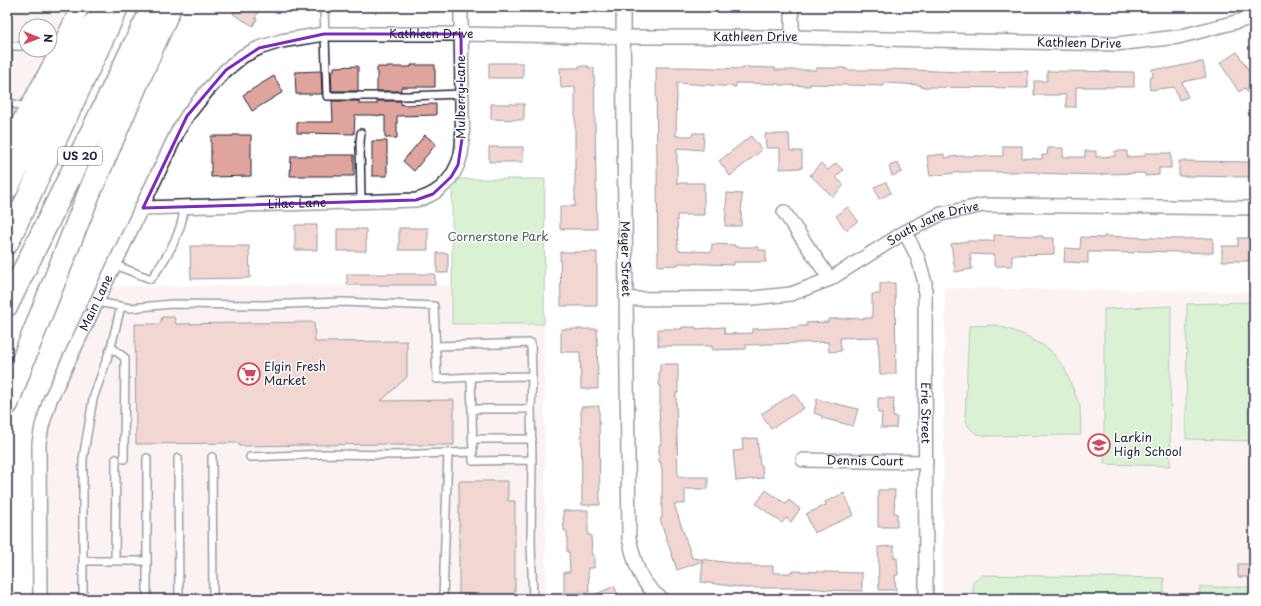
<svg xmlns="http://www.w3.org/2000/svg" width="1261" height="606" font-family="'Playpen Sans',sans-serif">
<style>
.built{fill:#f5e4e1;fill-rule:evenodd}
.green{fill:#aee0a0;stroke:#68816e}
.building{fill:#dfa59c;stroke:#22223b}
.lines{fill:none;stroke-linecap:round;stroke-linejoin:round}
.service-casing{stroke:#22223b;stroke-width:10}
.minor-casing{stroke:#22223b;stroke-width:16}
.tertiary-casing{stroke:#22223b;stroke-width:20}
.motorway-casing{stroke:#22223b;stroke-width:25}
.service{stroke:#fff;stroke-width:7}
.minor{stroke:#fff;stroke-width:13}
.tertiary{stroke:#fff;stroke-width:17}
.motorway{stroke:#fff;stroke-width:22}
.marked{fill:none;stroke:#7b2cbf;stroke-width:3;stroke-linejoin:round}
.labels{text-anchor:middle;stroke-width:3;stroke-linejoin:round;paint-order:stroke}
.shield{fill:#fff;stroke:#646476;stroke-width:1}
.shield-label{font-size:11px;font-weight:bold;fill:#22223b}
.street-label{font-size:12px;fill:#22223b;stroke:#fff}
.park-label{font-size:12px;fill:#4c5b59;stroke:#fff}
.poi-label{font-size:12px;fill:#22223b;stroke:#fff;text-anchor:start}
</style>
<rect width="100%" height="100%" fill="#fff"/>
<filter id="ink" filterUnits="userSpaceOnUse"><feTurbulence type="fractalNoise" baseFrequency=".025" numOctaves="2"/><feDisplacementMap in="SourceGraphic" scale="8" xChannelSelector="R" yChannelSelector="G"/><feConvolveMatrix kernelMatrix="1 2 1 2 8 2 1 2 1" color-interpolation-filters="sRGB"/></filter>
<g filter="url(#ink)">
<!-- built -->
<path class="built" d="M7,7H75L7,139ZM26,26H50V50H26Z
M452,285V324H544L546,599H43L41,463L49,411L108,286Z
M945,288L1254,292V599H942Z"/>
<!-- green -->
<path class="green" d="M460,179H545L544,324H452V189Z
M1254,302V441L1186,439L1187,304Z
M1171,306L1170,466L1104,464V309Z
M997,325L1025,335L1049,349L1064,367L1080,406L1081,435L990,436L976,434L968,426L965,417L969,326Z
M982,575L1164,578V599H973V581Z
M1200,587H1254V599H1199Z"/>
<!-- building -->
<path class="building" d="M237,7H262L255,18L257,19L253,26L233,14Z
M1237,52L1254,79V89L1248,93L1245,88L1239,92L1220,63Z
M1199,62H1203L1206,77L1182,82L1188,97L1179,100L1174,87L1150,90L1149,78L1153,77L1152,69L1166,68V69Z
M489,63H523V78H489Z
M411,65H435V87H401V91H377V67H411Z
M358,66V91H332L331,71H334V67Z
M579,66H589L588,68H594L597,229H560V206H575V87L561,88L560,68H579Z
M656,67H688L743,69V67L775,68V70H816V68H846V70H892V69L959,72L1028,71V88L921,87V85L884,83V86L810,84V86L780,85V84L736,83V87L677,83L676,136H692L693,133H704L703,150L677,148V183H704V215H677L678,250L711,252L712,244L735,245V247H758V250H766V262H734V265L678,263V265L658,266Z
M321,71L322,94H296L295,72Z
M1047,71L1134,72V87H1076V107H1066V95H1034V81H1047Z
M274,76L283,92L252,111L243,95Z
M332,101H359V104H377V101H401V104L402,105L436,104V115L397,116V138H385V116L373,115H355L354,134L297,133V122H333Z
M491,104H524V120L491,119Z
M765,134H789L790,151H802V168L780,169V148H766Z
M233,135H251V176L211,177V136H233Z
M425,135L436,144L414,171L403,161Z
M751,136L762,150L730,176L719,161Z
M372,141H387V176H372Z
M1003,146H1022V158L1042,159V155H1047L1048,148H1063V157H1085V151H1096V157L1115,156V151H1127V157L1145,156V153H1171V168H1159V175L1145,176V173L1103,174V175L1062,174L1037,173V172H963L930,176L927,156L944,154V158L958,156H1003Z
M489,147H523V162H489Z
M325,155H354V176H290L291,156H325Z
M1179,161L1252,162V177L1179,176Z
M821,163L828,170L836,163L843,170L836,177L844,185L833,197L810,175Z
M898,163L902,172L892,176L889,166Z
M886,182L891,193L879,199L874,187Z
M727,193L742,194L741,226H725Z
M848,207L858,221L846,230L836,216Z
M295,225H317V250H295Z
M399,228H428V250H399Z
M337,229H366V251H337Z
M994,235L1043,236V238H1054V254L1012,255V266H994V255L970,254L972,269L955,272L951,244L968,241H994Z
M1104,236L1179,239L1213,238V253L1135,251L1134,253L1093,252H1088V263L1064,262L1065,248L1080,249L1081,237L1104,238Z
M1238,238H1252V261H1222V246H1238Z
M190,246H249L250,278L191,279Z
M560,252H597V306H561Z
M437,253H448V273H437Z
M347,274H435V285H347Z
M880,283H895L896,374H880L878,337L840,338L841,351L829,352L828,342L746,345V349L712,350V346H658V329H682V327H696V329L724,327L725,334L752,333V329L798,327V326H807L806,323L828,322V319L872,318V294H880Z
M162,317H174L176,324L314,322L315,342L407,341V377L381,401L454,400V445H390V444L239,446V443L136,444L135,324H160Z
M561,329H597L598,389H581L580,352H561Z
M660,364H678V393H676L678,477H708V489H685V504H674L692,558L755,566H773V573H791V571L862,573V591L830,590L807,588H746L701,582L703,561L677,570L660,519L662,518V468H661V462H659V445H661L659,409L660,410V385H659V371H660Z
M794,393L804,408L771,429L761,414Z
M878,398H894L893,417H897L896,428H881L882,413H878Z
M817,399L858,409L853,426L822,418V416L814,413Z
M599,406L600,505H582L581,407Z
M757,438L760,465H762L763,478L736,481L733,451L743,450L742,439Z
M459,481H508V501H515V599H459Z
M766,490L786,504L789,500L800,509L791,522L786,518L782,523L756,504Z
M878,490H895L894,513H897V527H878Z
M844,493L854,515L814,533L806,514L826,505L825,502Z
M588,510V535H591L592,555H594V568H588L589,592L564,593V572H570L569,552H567V531H564L563,511Z
M894,546V558H897L898,575H895L896,590H879L878,547Z
M1238,564H1254V577H1238Z
M614,586L620,599H586Z"/>
<g class="lines">
<!-- service casing -->
<g class="service-casing">
<path id="service" d="M324,7L327,96H408L462,94
M7,46H26
M40,50L57,55
M7,92L8,46
M7,102L28,108
M361,201L360,142L361,133
M115,265L151,279C166,259 183,232 184,206
M97,302L130,308L172,304L263,305L342,302L434,306L437,379L471,377L473,452L394,455L327,454L250,457
M435,346L531,343L532,376L471,377
M111,347L125,358L124,459
M472,409H531L532,376
M472,439H532
M473,452V461L532,460L531,409
M212,457L213,599
M178,458L179,599
M532,460L531,543L533,599
M83,561H147
M115,561L116,459
M83,599V459L93,399L111,347L121,306
M147,599V458
M443,599L448,453"/>
</g>
<!-- minor casing -->
<g class="minor-casing">
<g id="minor">
<path id="s1" d="M623,7L624,131L629,538C635,564 639,583 662,599"/>
<path d="M1244,7L1254,22"/>
<path d="M792,37V7"/>
<path id="s2" d="M143,208L416,200C434,196 449,184 457,166C465,150 462,126 462,109C462,75 461,41 461,7"/>
<path d="M784,212L830,279"/>
<path id="s3" d="M905,232L918,258L925,283L926,599"/>
<path id="s4" d="M627,299L753,298L791,294L830,279L905,232L941,214L984,205L1254,208"/>
<path id="s5" d="M803,460L926,462"/>
<path id="s6" d="M40,599L39,443L42,426L50,400L178,131L187,116L206,92L226,70L243,56L259,48L281,41L324,34H461L624,37H792L1116,44L1178,37L1251,18"/>
</g>
</g>
<!-- tertiary casing -->
<g class="tertiary-casing">
<path id="tertiary" d="M7,147L57,55L80,7"/>
</g>
<!-- motorway casing -->
<g class="motorway-casing">
<path id="motorway" d="M7,188L92,26L107,11
M7,243L117,7
M7,305L153,7
M7,404L27,350L90,191L170,7"/>
</g>
<!-- service -->
<use href="#service" class="service"/>
<!-- minor -->
<use href="#minor" class="minor"/>
<!-- tertiary -->
<use href="#tertiary" class="tertiary"/>
<!-- motorway -->
<use href="#motorway" class="motorway"/>
</g>
</g>
<!-- marked area -->
<path d="M0 0H1261V606H0ZM324,34H461L462,139L458,165L451,177L433,194L416,200L143,208L187,116L226,70L259,48Z" fill="#fff" fill-opacity=".55" fill-rule="evenodd"/>
<path class="marked" d="M324,34H461L462,139L458,165L451,177L433,194L416,200L143,208L187,116L226,70L259,48Z"/>
<!-- icons -->
<defs>
<g id="supermarket-ring" transform="scale(1.15)"><circle r="9.5" fill="#fff" stroke="#d1495b" stroke-width="1.5"/><path d="M-6-5.5h2.5l.6 2H6L4.5 2H-2.5L-4.4-4H-6ZM-1.5 3.2a1.3 1.3 0 1 0 .1 0ZM3 3.2a1.3 1.3 0 1 0 .1 0Z" fill="#d1495b"/></g>
<g id="school-ring" transform="scale(1.15)"><circle r="9.5" fill="#fff" stroke="#d1495b" stroke-width="1.5"/><path d="M0-5L7-2L0 1L-7-2ZM-4 1L0 2.5L4 1V4Q0 6-4 4Z" fill="#d1495b"/></g>
</defs>
<g fill-rule="evenodd">
<use href="#supermarket-ring" x="249" y="374"/>
<use href="#school-ring" x="1099" y="445"/>
</g>
<g class="labels">
<!-- shield labels -->
<rect class="shield" x="58" y="147" width="44" height="18" rx="3"/>
<g class="shield-label">
<text x="80" y="160">US 20</text>
</g>
<!-- street labels -->
<g class="street-label">
<text dy="4" stroke="none"><textPath href="#s6" startOffset="790">Kathleen Drive</textPath></text>
<text dy="4" stroke="none"><textPath href="#s6" startOffset="1114">Kathleen Drive</textPath></text>
<text dy="4" stroke="none"><textPath href="#s6" startOffset="1438">Kathleen Drive</textPath></text>
<text transform="translate(461 97) rotate(-90)" y="4">Mulberry Lane</text>
<text dy="4" stroke="none"><textPath href="#s2" startOffset="154">Lilac Lane</textPath></text>
<text dy="4" stroke="none"><textPath href="#s4" startOffset="324">South Jane Drive</textPath></text>
<text dy="4" stroke="none"><textPath href="#s1" startOffset="252">Meyer Street</textPath></text>
<text dy="4" stroke="none"><textPath href="#s6" startOffset="308">Main Lane</textPath></text>
<text dy="4" stroke="none"><textPath href="#s3" startOffset="185">Erie Street</textPath></text>
<text dy="4" stroke="none"><textPath href="#s5" startOffset="62">Dennis Court</textPath></text>
</g>
<!-- park labels -->
<g class="park-label">
<text x="498" y="241">Cornerstone Park</text>
</g>
<!-- poi labels -->
<g class="poi-label">
<text x="264" y="371">Elgin Fresh<tspan x="264" dy="14">Market</tspan></text>
<text x="1114" y="442">Larkin<tspan x="1114" dy="14">High School</tspan></text>
</g>
</g>
<!-- margin -->
<rect width="1261" height="606" fill="none" stroke="#fff" stroke-width="24"/>
<rect x="12" y="12" width="1237" height="582" fill="none" stroke="#22223b" stroke-width="1.5" filter="url(#ink)"/>
<!-- north arrow -->
<g transform="translate(38 38) rotate(91)"><circle r="19" fill="#ffffff" stroke="#a7a7b1"/>
<path d="M0-3L7 15L0 10L-7 15Z" fill="#d1495b"/>
<text y="-6" font-size="11" font-weight="bold" text-anchor="middle" fill="#22223b">N</text>
</g>
</svg>
